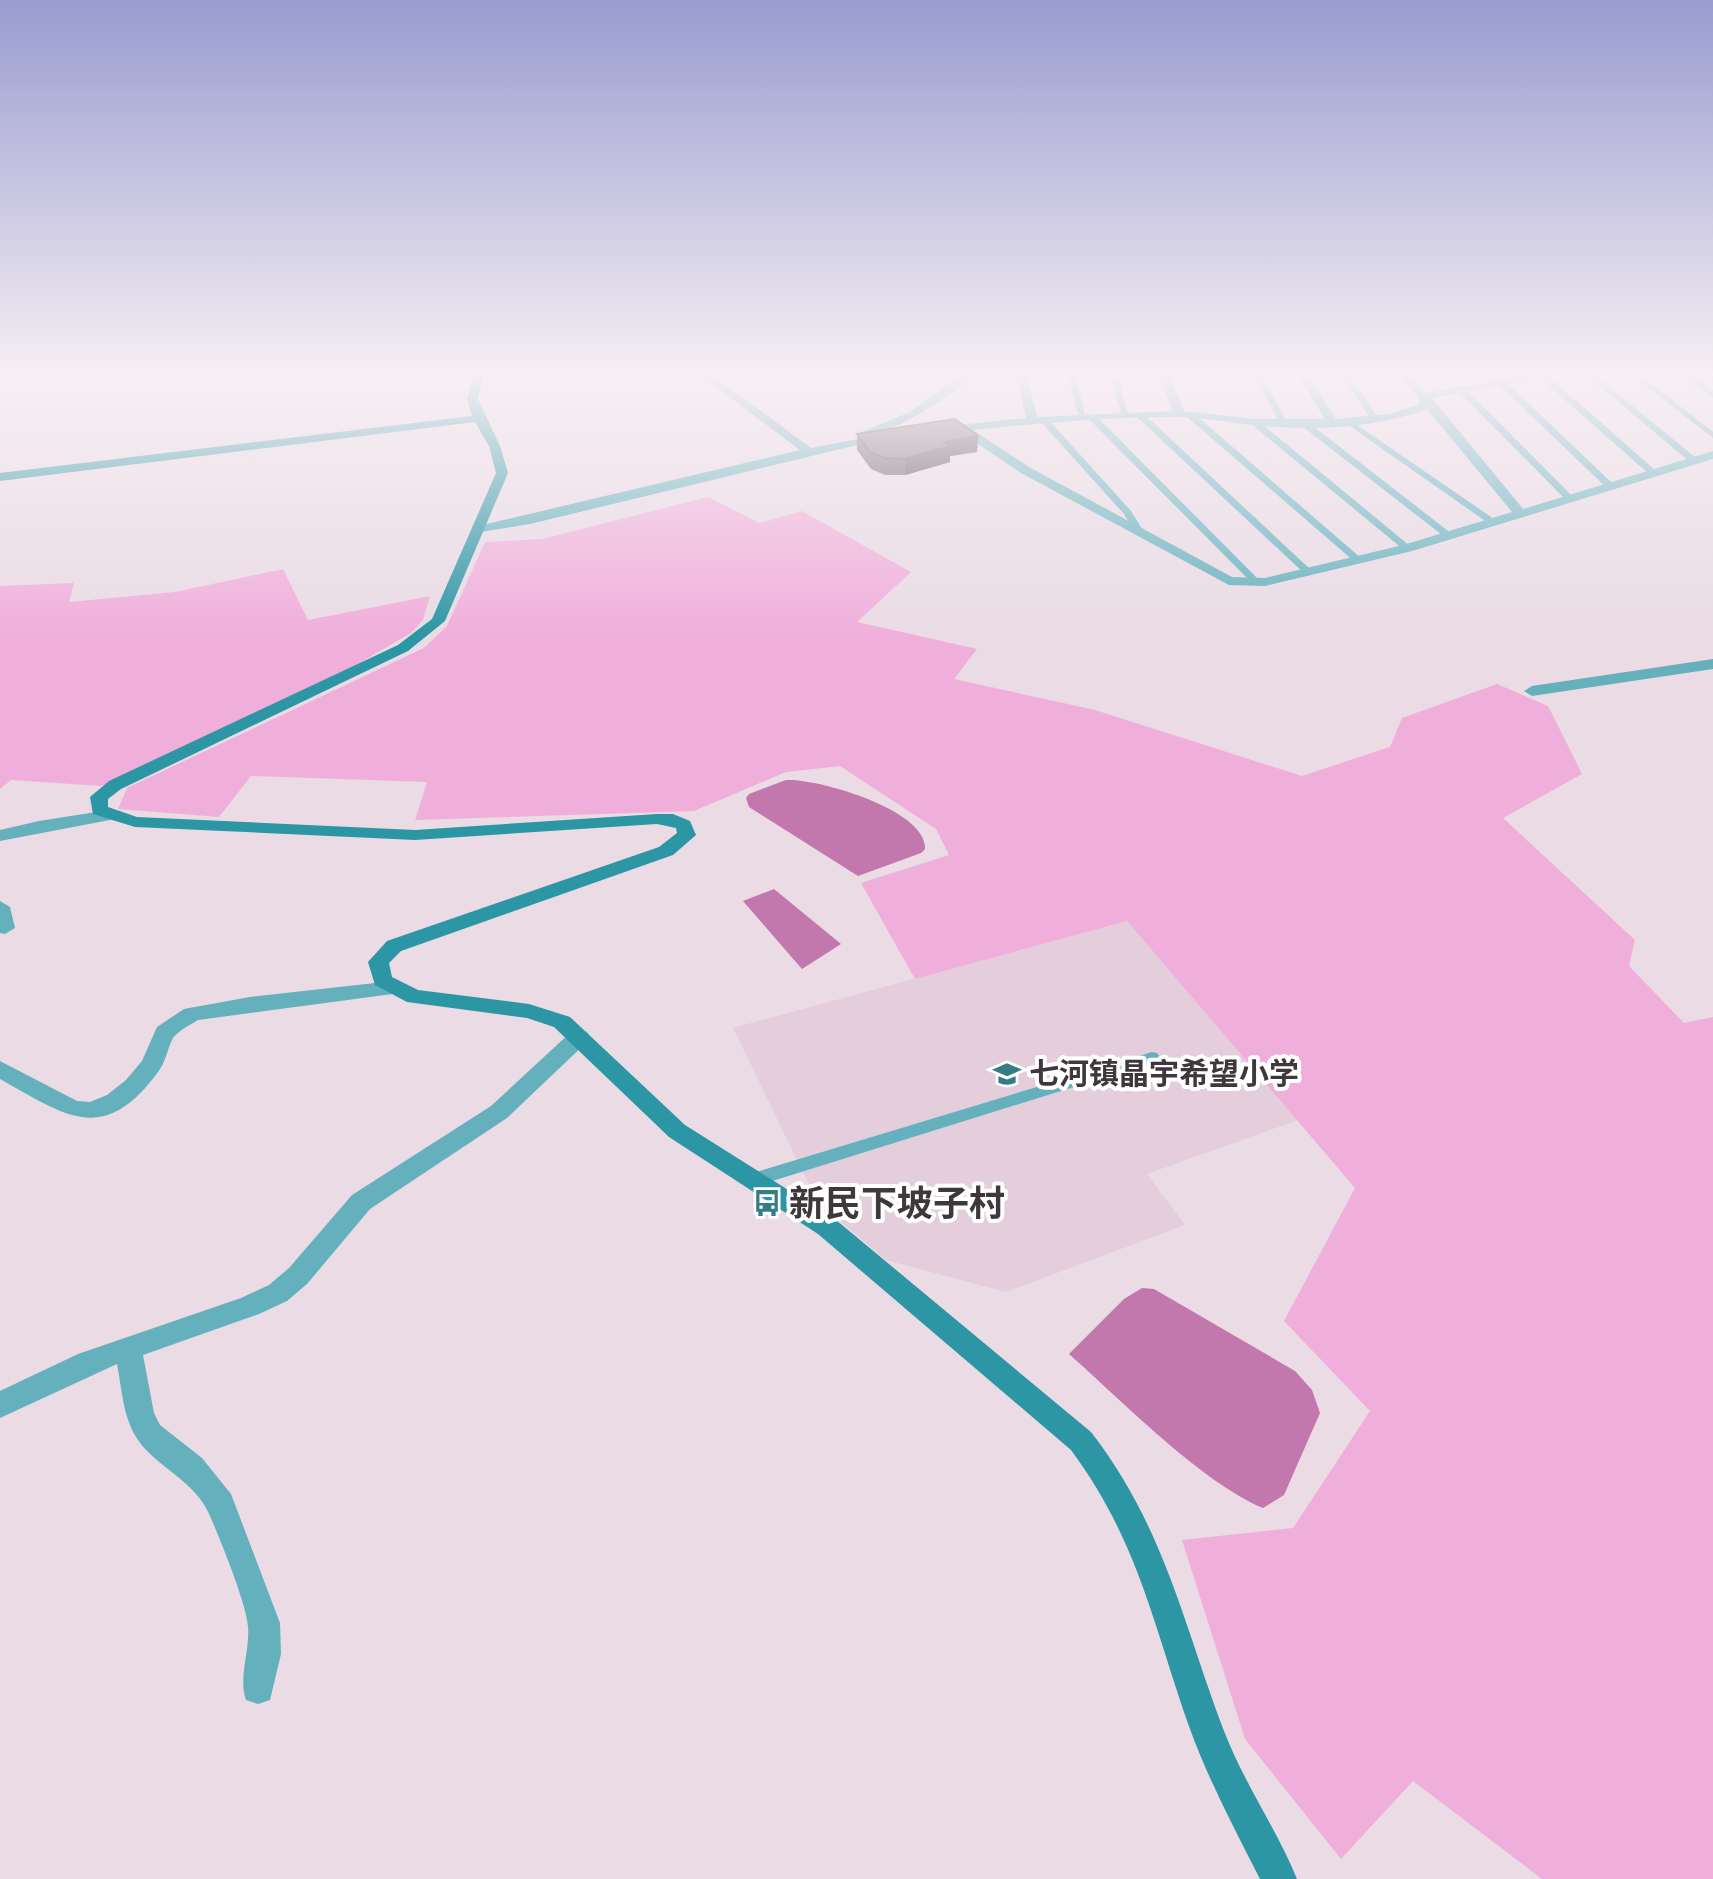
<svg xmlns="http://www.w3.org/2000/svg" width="1713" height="1879" font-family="Karla,'Noto Sans SC',sans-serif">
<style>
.built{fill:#e4cedc}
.green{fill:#f0afdb}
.water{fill:#c278ac}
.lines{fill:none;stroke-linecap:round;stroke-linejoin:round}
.lane{fill:#64b1bd;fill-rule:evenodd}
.street{fill:#64b1bd;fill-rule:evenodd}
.secondary{fill:#2d96a4;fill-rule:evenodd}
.wall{fill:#665b63}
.shaded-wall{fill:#534a50}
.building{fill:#776a73;stroke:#534a50;stroke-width:2}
.labels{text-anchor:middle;stroke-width:8;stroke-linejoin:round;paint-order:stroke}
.poi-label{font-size:30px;font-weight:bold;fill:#3e383c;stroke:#fff;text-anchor:start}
.near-poi-label{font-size:36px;font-weight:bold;fill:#3e383c;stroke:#fff;text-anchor:start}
</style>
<rect width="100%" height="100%" fill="#eadbe5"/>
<!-- built -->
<path class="built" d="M1127,921L1298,1120L1147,1174L1185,1225L1006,1292L886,1260L817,1201L733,1028Z"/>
<!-- green -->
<path class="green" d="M708,497L759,523L802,511L911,572L857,622L977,649L954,679L1095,710L1302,776L1390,747L1402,718L1497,684L1548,706L1582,774L1503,818L1635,940L1629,966L1684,1023L1713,1017V1879H1542L1413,1781L1341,1859L1245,1739L1182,1540L1293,1528L1370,1411L1284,1321L1355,1188L1127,921L915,979L861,883L949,855L936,829L840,766L786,772L694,811L415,820L427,782L251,776L219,817L118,809L127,788L424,648L447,626L485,542L542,539Z
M283,569L308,620L430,596L423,620L411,633L354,666L102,786L11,780L0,789V586L74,583L69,602L175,592Z"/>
<!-- water -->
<path class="water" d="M786,780C817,778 928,810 925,849L921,853L858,876L749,807L746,798L749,794Z
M774,889L841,944L802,969L743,901Z
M1142,1288L1154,1289L1295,1371L1312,1390L1320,1413L1284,1495L1263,1508C1201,1482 1121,1400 1069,1354L1124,1299Z"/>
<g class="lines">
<!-- lane -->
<path class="lane" d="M1067,372H1075L1086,420L1079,418Z
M1109,372H1117L1129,418L1122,416Z
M1252,372H1260L1287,422L1286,424L1279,422Z
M1340,372H1348L1378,418L1377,420H1371Z
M1583,372H1591L1696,458V462H1690Z
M1628,372H1637L1713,432V438Z
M1694,372H1704L1713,375V380Z
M1540,374H1546L1655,470V474H1649L1540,378Z
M1498,380H1504L1613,484V488H1607L1498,384Z
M1457,386H1463L1574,498V502H1568L1457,390Z
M1186,412H1192L1361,558V562H1355L1186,416Z
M1137,413H1143L1311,570V574H1305L1137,417Z
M1090,416H1096L1260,581V585H1254L1090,420Z
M1041,418H1047L1131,511L1144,532L1142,534H1136L1124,514L1041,422Z
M1347,418L1497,521V525H1491L1344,422L1343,420Z
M1250,419H1256L1410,546V550H1404L1250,423Z
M1298,419H1304L1452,534V538H1446L1298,423Z
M1152,1052L1157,1053L1160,1057L1157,1061L753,1187L747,1185L745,1180L747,1175L753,1173Z"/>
<!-- street -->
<path class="street" d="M696,372H708L811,448L884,434L890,437L530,524L474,533V527L800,450Z
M966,372H978C961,388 880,446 859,433L910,412Z
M1016,372H1026L1037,417L1173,411L1158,372H1168L1184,411L1254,419H1325L1296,372H1306L1336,419L1388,414L1418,405L1420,400L1398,372H1408L1426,393L1547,372H1572L1432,398L1523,509L1713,451V459L1412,551L1265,586L1229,585L1021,473L959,431L935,432L933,430L939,427L1026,418ZM1427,409L1512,512L1403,545L1265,578L1232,577L1029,467L973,430C1043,423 1114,416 1185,417C1208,418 1230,423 1252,425C1308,431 1374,429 1427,409Z
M1674,372H1686L1713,390V398Z
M1713,659V669L1532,696L1524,691L1532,686Z
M109,810L118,815L115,819L0,841V830L39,821Z
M0,901L10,907L15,928L5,934L0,933Z
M393,981L400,983L403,988L400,993L198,1020C190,1025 178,1031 173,1038C167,1049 166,1062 158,1072C103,1147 65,1115 0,1079V1061L77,1101L90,1102L107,1095L126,1080L142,1061L157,1027L184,1009L250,997Z
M579,1029L587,1032L590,1037L587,1042L507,1118L370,1209L307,1284L287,1301L259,1314L143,1355L154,1413L160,1425L202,1458L231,1494L280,1623L281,1654L270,1700L258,1704L246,1700C238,1678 250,1651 248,1627C247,1605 220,1539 210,1516C196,1481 156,1467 138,1440C123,1418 122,1390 117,1364L0,1418V1391L78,1354L241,1298L269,1285L289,1268L352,1195L491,1106L571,1032Z"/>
<!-- secondary -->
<path class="secondary" d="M474,372H484L478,399L500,446L508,473L445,621L408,651L121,789L108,799V807L137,817L415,830L657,814H673L690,821L696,835L673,855L401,951L389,963L392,977L418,990L529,1004L570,1017L685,1125L836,1220L1091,1432C1164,1526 1183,1623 1224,1731C1244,1783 1276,1828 1297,1879H1260C1235,1830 1209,1781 1190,1729C1153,1625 1139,1542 1071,1450L818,1234L669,1137L554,1027L527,1018L407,1002L375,985L368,962L387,941L659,847L677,833L676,828L657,824L415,840L135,827L93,814L90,797L109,781L398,645L432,619L496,473L489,446L475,422L0,481V473L472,416L467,399Z"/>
</g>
<!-- wall -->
<path class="wall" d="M857,434L978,436L977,452L950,456V462L905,475H885L871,469L857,450Z"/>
<!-- shaded-wall -->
<path class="shaded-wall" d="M978,436L977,452L950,456V462L905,475V459L945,442Z"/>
<!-- building -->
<path class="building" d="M955,419L978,436L945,442L950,446L905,459L885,458L871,453L857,434Z"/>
<!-- sky -->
<linearGradient id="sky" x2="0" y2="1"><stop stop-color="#999cd0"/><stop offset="0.59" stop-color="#f6eff3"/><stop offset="1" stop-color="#f6eff3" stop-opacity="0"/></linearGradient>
<rect width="1713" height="635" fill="url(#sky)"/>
<!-- icons -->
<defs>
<g id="school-bare" transform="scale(2.16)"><path d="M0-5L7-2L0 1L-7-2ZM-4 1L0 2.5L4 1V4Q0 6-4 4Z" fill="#357c87" stroke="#fff" stroke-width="2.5" paint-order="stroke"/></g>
<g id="bus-bare" transform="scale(2.16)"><path d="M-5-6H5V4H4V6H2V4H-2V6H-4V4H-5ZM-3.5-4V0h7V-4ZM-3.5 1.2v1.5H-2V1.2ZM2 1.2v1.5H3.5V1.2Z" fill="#357c87" stroke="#fff" stroke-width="2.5" paint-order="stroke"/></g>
</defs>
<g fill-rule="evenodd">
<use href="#school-bare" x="1007" y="1074"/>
<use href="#bus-bare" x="767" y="1203"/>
</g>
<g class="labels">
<!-- poi labels -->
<g class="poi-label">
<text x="1029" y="1084">七河镇晶宇希望小学</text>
</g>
<!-- near-poi labels -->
<g class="near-poi-label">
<text x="789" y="1216">新民下坡子村</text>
</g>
</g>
</svg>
